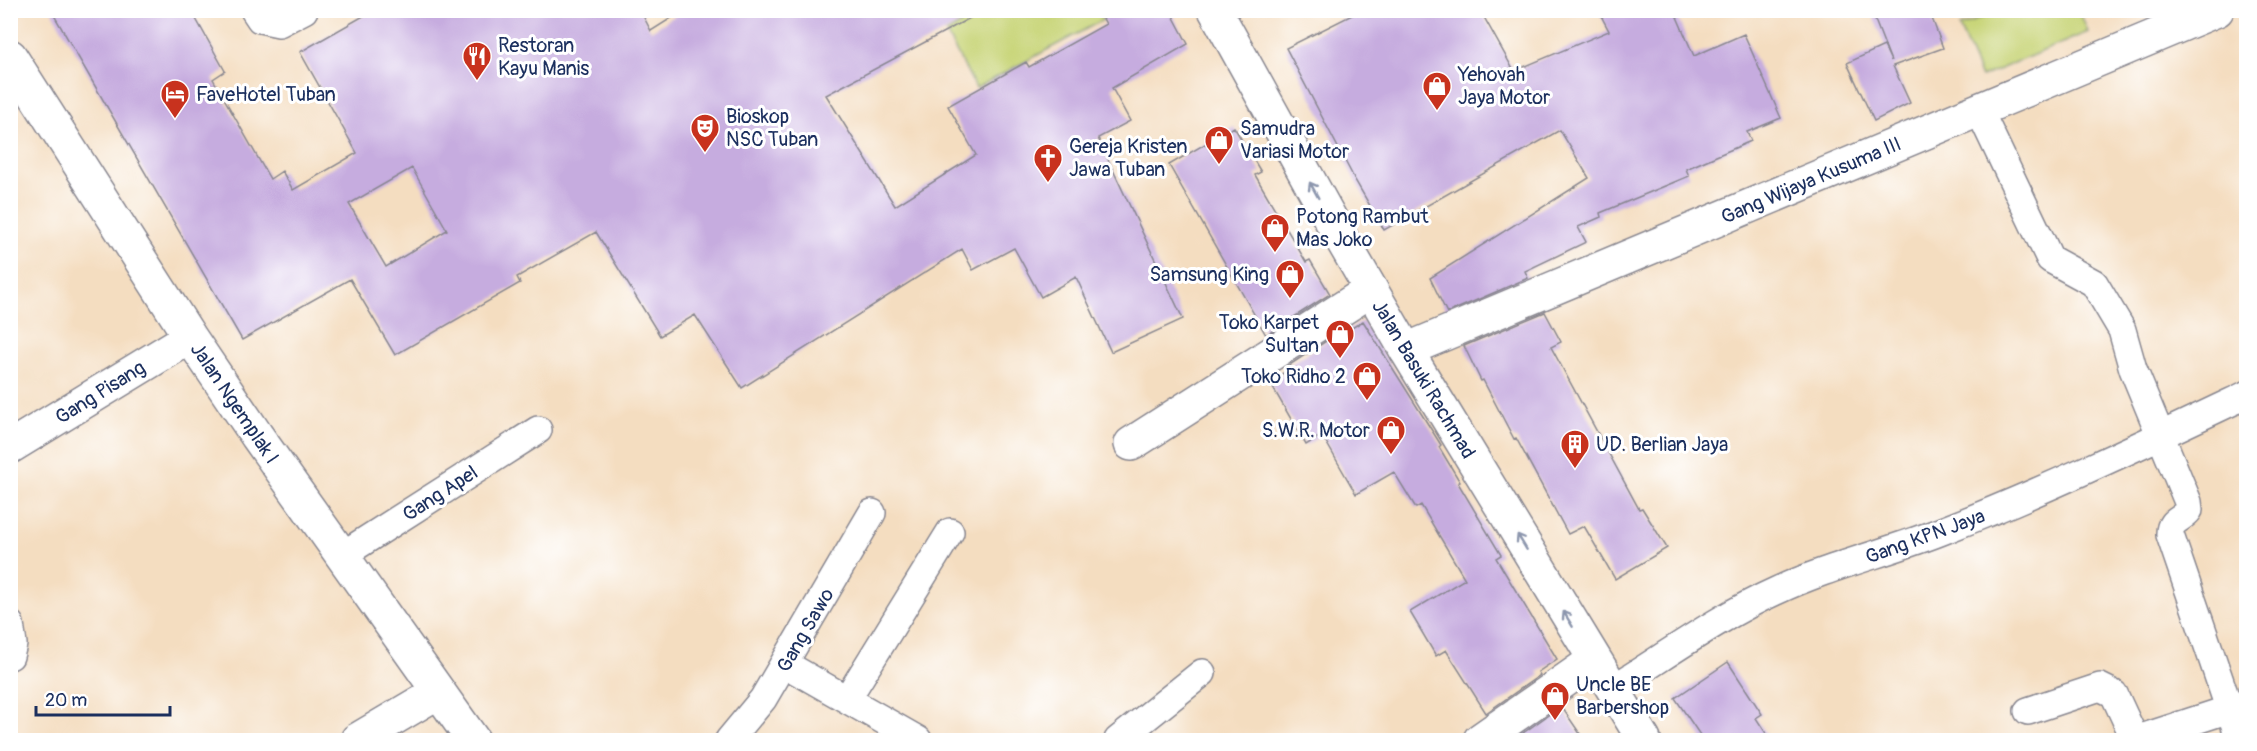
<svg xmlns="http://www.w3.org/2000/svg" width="2257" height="751" font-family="Pangolin,sans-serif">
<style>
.green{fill:#c7d476;stroke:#71826a;stroke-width:1.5}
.building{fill:#c6acdf;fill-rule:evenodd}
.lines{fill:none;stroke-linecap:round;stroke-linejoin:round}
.service-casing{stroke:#88868f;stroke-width:30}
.minor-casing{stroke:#88868f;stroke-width:36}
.secondary-casing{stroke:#88868f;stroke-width:36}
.service{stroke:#fff;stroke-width:27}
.minor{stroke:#fff;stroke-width:33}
.secondary{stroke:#fff;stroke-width:33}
.oneway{stroke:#8d97ae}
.labels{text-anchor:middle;stroke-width:6;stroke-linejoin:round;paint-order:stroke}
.poi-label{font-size:20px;fill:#1b2f5e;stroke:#fff;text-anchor:start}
.street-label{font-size:20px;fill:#1b2f5e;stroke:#fff}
</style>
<rect width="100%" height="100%" fill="#fff"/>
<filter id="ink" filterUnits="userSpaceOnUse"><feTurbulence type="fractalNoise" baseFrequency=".0167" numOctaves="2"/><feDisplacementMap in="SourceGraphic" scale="12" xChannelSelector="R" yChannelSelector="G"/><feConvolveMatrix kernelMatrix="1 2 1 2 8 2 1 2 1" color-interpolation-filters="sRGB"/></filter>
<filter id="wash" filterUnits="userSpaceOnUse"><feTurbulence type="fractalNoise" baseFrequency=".008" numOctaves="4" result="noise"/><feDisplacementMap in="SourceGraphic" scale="24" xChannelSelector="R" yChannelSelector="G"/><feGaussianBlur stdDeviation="1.35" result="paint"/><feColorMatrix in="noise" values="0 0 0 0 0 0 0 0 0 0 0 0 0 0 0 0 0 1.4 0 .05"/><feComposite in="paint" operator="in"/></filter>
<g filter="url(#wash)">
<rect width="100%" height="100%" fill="#f4ddc0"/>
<!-- green -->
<path class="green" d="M2079,10L2088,32L1981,77L1959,27L1998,11Z
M969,11H1098L1103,20L976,88L946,33L972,18Z"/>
<g id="blocks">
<!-- building -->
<path class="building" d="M51,10H191L225,71L213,79L270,179L282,171L293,190L357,153L300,52L374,10H640L651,31L684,10H985L826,95L895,206L976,155L948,106L1026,62L1029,67L1106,24L1098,10H1170L1188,44L1112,88L1130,121L1098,138L1183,319L1111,352L1076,277L1041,297L1014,248L973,270L962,249L742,388L695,315L660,336L596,232L517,277L520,283L395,355L350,279L242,340ZM412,168L447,230L386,267L349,204Z
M1362,10H1480L1514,71L1609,31L1598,10H1674L1694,56L1744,34L1781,118L1747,132L1751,141L1686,169L1689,176L1600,213L1601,217L1578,227L1586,242L1525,271L1528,278L1447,313L1430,278L1589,178L1560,130L1384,230L1355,180L1286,48Z
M1871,10H1929L1943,48L1893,66L1910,103L1874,121L1847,63L1884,46L1891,61Z
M1234,127L1261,172L1255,175L1306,262L1310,260L1330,294L1266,335L1169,165Z
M1545,312L1561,342L1551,347L1639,509L1642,508L1667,548L1615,579L1584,526L1568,534L1516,438L1514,439L1483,380L1481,381L1464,346Z
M1363,321L1441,445L1439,447L1460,482L1458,483L1501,555L1496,558L1557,659L1538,672L1540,675L1486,713L1446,650L1436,656L1410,612L1465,579L1421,505L1416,508L1394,472L1356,494L1322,435L1306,445L1269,381L1287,371L1285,368L1349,326L1350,329Z
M1728,662L1762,714L1756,718L1771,741H1704L1675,698Z
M1561,706L1585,741H1512Z"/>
</g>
</g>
<g filter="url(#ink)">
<use href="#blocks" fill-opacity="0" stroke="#88868f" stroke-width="1.5"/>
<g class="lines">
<!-- service casing -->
<g class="service-casing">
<path id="service" d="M254,10L260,19L279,23L304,10
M1979,110L2050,259L2094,283L2122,330L2133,369L2188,502L2189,510C2182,520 2169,519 2170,535L2240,740
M341,556L538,430
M10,624L13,644L10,656
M785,664L918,740
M1612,689C1664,657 1720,616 1776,591C1831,565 1891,552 1947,529C2049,489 2147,442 2246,395
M847,699L950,532
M2028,711L2100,687L2114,694L2133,735L2141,738L2245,704
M729,740L763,699L872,513
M1118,740L1202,673"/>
</g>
<!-- minor casing -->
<g class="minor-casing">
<path id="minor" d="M10,56L190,337L257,436L473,740
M1406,350L2217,10
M1131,444L1371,290
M10,447L190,337
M357,740L438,692
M1480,740L1593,661"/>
</g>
<!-- secondary casing -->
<g class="secondary-casing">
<path id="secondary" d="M1215,10L1337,231L1406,350L1644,740"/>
</g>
<!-- service -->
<use href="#service" class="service"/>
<!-- minor -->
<use href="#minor" class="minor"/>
<!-- secondary -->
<use href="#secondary" class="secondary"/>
</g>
<!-- one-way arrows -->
<defs><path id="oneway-shaft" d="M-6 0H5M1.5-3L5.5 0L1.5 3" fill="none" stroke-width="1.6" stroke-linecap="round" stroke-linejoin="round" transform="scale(1.5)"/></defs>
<g class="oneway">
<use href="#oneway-shaft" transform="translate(1314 190) rotate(-119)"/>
<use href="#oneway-shaft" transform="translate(1522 542) rotate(-121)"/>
<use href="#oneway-shaft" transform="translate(1568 619) rotate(-121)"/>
</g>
</g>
<!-- icons -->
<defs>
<g id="restaurant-pin" transform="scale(1.5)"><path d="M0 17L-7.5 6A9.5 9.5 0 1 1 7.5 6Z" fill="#c8321e" stroke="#fff"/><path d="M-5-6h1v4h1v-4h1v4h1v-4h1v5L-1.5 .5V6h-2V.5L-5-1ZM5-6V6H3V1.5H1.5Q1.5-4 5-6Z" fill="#fff"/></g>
<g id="shop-pin" transform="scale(1.5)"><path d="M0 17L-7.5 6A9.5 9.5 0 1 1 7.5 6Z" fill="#c8321e" stroke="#fff"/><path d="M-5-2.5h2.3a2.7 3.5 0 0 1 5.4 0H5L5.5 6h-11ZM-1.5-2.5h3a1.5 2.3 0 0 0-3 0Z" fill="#fff"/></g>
<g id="hotel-pin" transform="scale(1.5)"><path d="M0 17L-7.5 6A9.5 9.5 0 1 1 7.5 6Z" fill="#c8321e" stroke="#fff"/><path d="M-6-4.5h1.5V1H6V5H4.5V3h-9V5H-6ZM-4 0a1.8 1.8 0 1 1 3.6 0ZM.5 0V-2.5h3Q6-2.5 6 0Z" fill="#fff"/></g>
<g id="theatre-pin" transform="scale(1.5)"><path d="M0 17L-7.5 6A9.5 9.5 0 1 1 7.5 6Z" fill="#c8321e" stroke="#fff"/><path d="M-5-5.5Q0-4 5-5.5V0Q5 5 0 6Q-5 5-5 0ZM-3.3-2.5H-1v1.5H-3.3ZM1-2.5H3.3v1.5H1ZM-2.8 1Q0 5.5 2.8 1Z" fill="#fff"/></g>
<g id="church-pin" transform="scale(1.5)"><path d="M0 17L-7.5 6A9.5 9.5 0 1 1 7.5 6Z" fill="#c8321e" stroke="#fff"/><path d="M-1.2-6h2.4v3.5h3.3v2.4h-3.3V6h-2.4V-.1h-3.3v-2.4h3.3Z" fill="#fff"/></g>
<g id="building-pin" transform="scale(1.5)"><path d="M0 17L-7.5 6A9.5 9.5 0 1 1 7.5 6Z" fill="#c8321e" stroke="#fff"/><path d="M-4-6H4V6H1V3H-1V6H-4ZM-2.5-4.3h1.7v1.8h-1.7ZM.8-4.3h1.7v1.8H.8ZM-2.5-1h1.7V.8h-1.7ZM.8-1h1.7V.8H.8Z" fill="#fff"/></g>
</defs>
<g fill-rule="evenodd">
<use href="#restaurant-pin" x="477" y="56"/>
<use href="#shop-pin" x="1437" y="86"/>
<use href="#hotel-pin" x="175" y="94"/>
<use href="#theatre-pin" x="705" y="128"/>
<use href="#shop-pin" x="1219" y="140"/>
<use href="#church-pin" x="1048" y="158"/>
<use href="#shop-pin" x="1275" y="228"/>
<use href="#shop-pin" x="1290" y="274"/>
<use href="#shop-pin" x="1340" y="334"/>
<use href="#shop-pin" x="1367" y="376"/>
<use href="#shop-pin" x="1391" y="430"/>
<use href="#building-pin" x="1575" y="444"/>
<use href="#shop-pin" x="1555" y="696"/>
</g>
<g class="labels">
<!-- poi labels -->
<g class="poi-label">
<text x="498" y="52">Restoran<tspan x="498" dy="23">Kayu Manis</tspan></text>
<text x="1458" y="81">Yehovah<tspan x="1458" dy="23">Jaya Motor</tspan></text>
<text x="196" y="101">FaveHotel Tuban</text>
<text x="726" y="123">Bioskop<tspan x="726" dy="23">NSC Tuban</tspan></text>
<text x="1240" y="135">Samudra<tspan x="1240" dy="23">Variasi Motor</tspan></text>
<text x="1069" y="153">Gereja Kristen<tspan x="1069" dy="23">Jawa Tuban</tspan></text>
<text x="1296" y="223">Potong Rambut<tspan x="1296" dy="23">Mas Joko</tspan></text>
<text x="1269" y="281" text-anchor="end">Samsung King</text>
<text x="1319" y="329" text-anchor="end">Toko Karpet<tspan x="1319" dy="23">Sultan</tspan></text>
<text x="1346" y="383" text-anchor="end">Toko Ridho 2</text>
<text x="1370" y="437" text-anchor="end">S.W.R. Motor</text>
<text x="1596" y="451">UD. Berlian Jaya</text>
<text x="1576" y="691">Uncle BE<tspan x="1576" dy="23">Barbershop</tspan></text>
</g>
<!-- street labels -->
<g class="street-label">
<text transform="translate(1811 180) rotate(-23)" y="7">Gang Wijaya Kusuma III</text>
<text transform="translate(1424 379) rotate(59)" y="7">Jalan Basuki Rachmad</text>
<text transform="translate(100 392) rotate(-32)" y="7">Gang Pisang</text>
<text transform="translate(235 403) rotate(56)" y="7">Jalan Ngemplak I</text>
<text transform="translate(440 493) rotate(-33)" y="7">Gang Apel</text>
<text transform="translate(1925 536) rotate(-20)" y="7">Gang KPN Jaya</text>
<text transform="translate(805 630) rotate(-60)" y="7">Gang Sawo</text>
</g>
</g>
<!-- margin -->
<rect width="2257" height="751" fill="none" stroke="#fff" stroke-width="36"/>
<!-- scale -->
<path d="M36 706v9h134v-9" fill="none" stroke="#1b2f5e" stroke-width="3"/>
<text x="45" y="706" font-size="18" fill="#1b2f5e" stroke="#ffffff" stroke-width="4.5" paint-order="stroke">20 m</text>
</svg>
